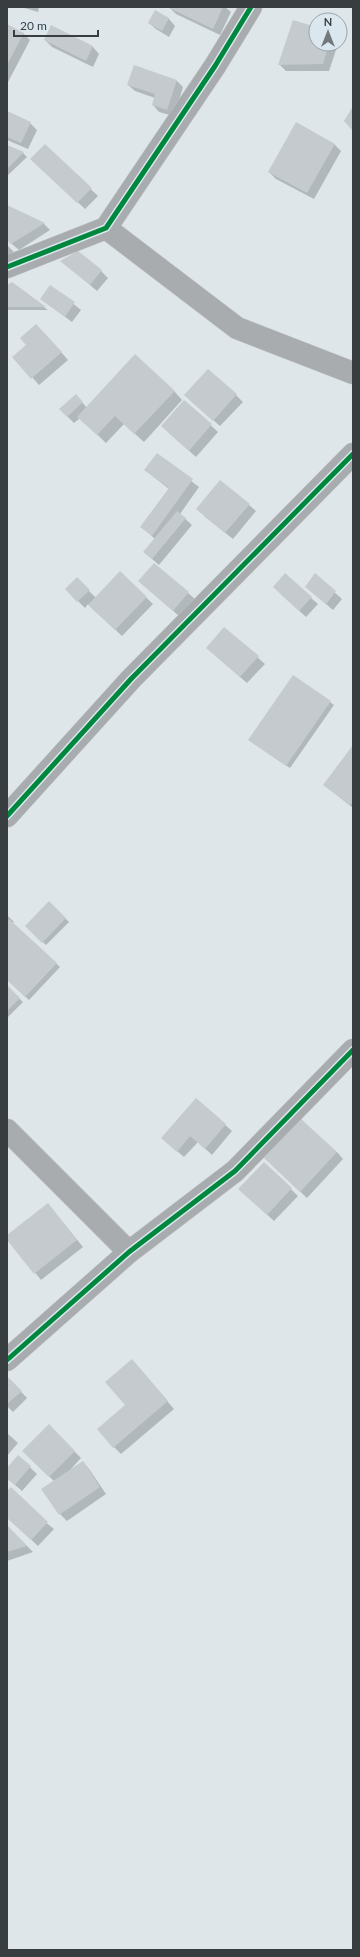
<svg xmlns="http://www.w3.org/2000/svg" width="360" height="1957" font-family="Lato,sans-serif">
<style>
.shadow{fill:#0003}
.building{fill:#c4cacd}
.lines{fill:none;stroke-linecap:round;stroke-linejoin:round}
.street-casing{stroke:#bec3c7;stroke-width:23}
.street{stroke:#a9acae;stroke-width:22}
.cycleway-casing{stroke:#dae7ee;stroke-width:8}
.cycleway{stroke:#00873e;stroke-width:5}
</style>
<rect width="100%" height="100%" fill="#dee6ea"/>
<!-- shadow -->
<path class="shadow" d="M21,7H39L38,12Z
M169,7H225L231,12L220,35L176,14Z
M155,12L169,19L175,26L169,37L156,29L149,23Z
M7,25L23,33L30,40L7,84Z
M316,28V44H338L329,71H286L280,65Z
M45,40L93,47L99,54L93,67L52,47Z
M177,81L183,87L174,116L159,112L153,105L155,98L135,91L128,85Z
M7,112L30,123L37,130L28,149L7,140Z
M334,144L341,151L314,199L276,179L269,172Z
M45,145L98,196L85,209L38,165Z
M7,146L23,153L27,157L7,176Z
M7,206L44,224L50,230L19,250L7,240Z
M7,245L14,252L7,257Z
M62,261L101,271L108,278L97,291Z
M12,283L45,308L48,310H7V286Z
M51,286L81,310L72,322L41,299Z
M43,332L68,360L39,385L14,357Z
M174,391L182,400L144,442L124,424L106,443L80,418L74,423L60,409L82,402L87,408Z
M236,395L243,402L220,426L192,402Z
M185,401L218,432L196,457L169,433Z
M157,455L199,487L180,514L192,525L159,565L144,552L155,539L142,527L169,489L145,470Z
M249,505L256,511L233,539L204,516Z
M120,573L153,604L122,636L88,604L85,608L66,589L77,579L96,598Z
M315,575L342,599L333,610L313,593Z
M139,581L188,593L195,599L180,617Z
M281,594L311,598L318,604L306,617Z
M224,628L265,664L247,683L207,648Z
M330,702L334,705L290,768L253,743Z
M353,746V808L324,785Z
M49,902L69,922L46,945L26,926Z
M7,915L14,922L12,923L60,967L29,1000L7,979Z
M7,987L23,1002L7,1018Z
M196,1099L232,1131L212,1155L198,1142L184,1157L169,1144Z
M337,1152L343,1159L307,1198L271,1164Z
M264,1163L298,1196L274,1221L246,1195Z
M48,1204L83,1247L41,1280L7,1238V1236Z
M138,1367L174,1409L121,1454L114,1447Z
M9,1379L27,1398L13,1412L7,1406V1381Z
M49,1426L81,1458L70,1470L83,1462L89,1469L106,1494L67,1521L60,1514L54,1481L23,1451Z
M7,1433L18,1443L7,1456Z
M18,1456L37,1474L22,1491L7,1478V1469Z
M7,1492L54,1529L38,1546L7,1517Z
M7,1526L33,1552L7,1561Z"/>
<!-- building -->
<path class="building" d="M167,7H223L213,29Z
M155,10L169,18L162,31L148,23Z
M293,20L316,27V44H329L323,64L278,65Z
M7,24L24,33L7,65Z
M51,25L93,46L86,61L44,40Z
M134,65L177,80L167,110L152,105L155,94L127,85Z
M353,106V131L344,121Z
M7,111L31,122L21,143L7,137Z
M296,122L335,144L307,193L268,172Z
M45,144L92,188L77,203L30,159Z
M7,145L24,152L7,169Z
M7,205L45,223L11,244L7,240Z
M78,251L102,270L90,285L60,261Z
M12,282L46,307H7V285Z
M50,285L75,302L65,317L40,299Z
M36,324L62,352L31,379L12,357L26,345L20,338Z
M135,354L175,391L134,434L115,416L97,435L77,417Z
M208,369L237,394L213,421L184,395Z
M76,394L83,402L67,417L59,409Z
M184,400L212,424L189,451L161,426Z
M157,453L193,479L152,536L140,527L169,488L144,470Z
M220,480L250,504L225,533L196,509Z
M177,511L186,518L152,559L143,552Z
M154,563L189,592L173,611L138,581Z
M120,571L147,597L115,630L88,605Z
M285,573L312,597L299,611L273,587Z
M315,573L336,591L326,604L305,587Z
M77,577L90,590L77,602L65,589Z
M224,627L259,656L240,677L206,648Z
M293,675L331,701L286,766L248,740Z
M353,745V802L350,805L323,785Z
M49,901L66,918L42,943L25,926Z
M9,919L57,963L25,997L7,980V922Z
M7,985L20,998L7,1011Z
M196,1098L226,1124L205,1149L190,1136L177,1152L161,1138Z
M300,1118L337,1152L300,1192L263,1157Z
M264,1162L292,1188L267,1215L238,1189Z
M48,1203L77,1240L34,1274L7,1240V1235Z
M132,1359L168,1401L113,1448L97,1429L125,1405L105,1382Z
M9,1378L22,1391L7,1404V1379Z
M49,1424L75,1451L49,1477L22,1451Z
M18,1455L31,1466L15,1485L7,1479V1468Z
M83,1461L100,1487L59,1515L41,1489Z
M11,1487L48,1522L31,1540L7,1518V1491Z
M7,1525L27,1546L7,1552Z"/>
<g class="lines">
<!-- street casing -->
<g class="street-casing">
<path id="street" d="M106,228L237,328L353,373
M7,267L106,228L215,66L251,7
M7,816L131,679L353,454
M7,1130L129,1252
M7,1360L129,1252L235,1171L353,1050"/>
</g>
<!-- street -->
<use href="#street" class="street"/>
<!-- cycleway casing -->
<g class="cycleway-casing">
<path id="cycleway" d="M7,267L106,228L215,66L251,7
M7,816L131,679L353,454
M7,1360L129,1252L235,1171L353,1050"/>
</g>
<!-- cycleway -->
<use href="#cycleway" class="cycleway"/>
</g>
<!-- border -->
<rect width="360" height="1957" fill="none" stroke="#383d40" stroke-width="16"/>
<!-- north arrow -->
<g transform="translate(328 32)"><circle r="19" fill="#dae7ee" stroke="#99a3a8"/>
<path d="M0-3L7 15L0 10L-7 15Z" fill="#72787c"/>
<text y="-6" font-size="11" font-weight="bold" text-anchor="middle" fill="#383d40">N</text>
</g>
<!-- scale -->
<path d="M14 30v6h84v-6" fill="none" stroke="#383d40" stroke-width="2"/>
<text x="20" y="30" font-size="12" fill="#383d40" stroke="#dae7ee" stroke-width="3" paint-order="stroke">20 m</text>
</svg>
